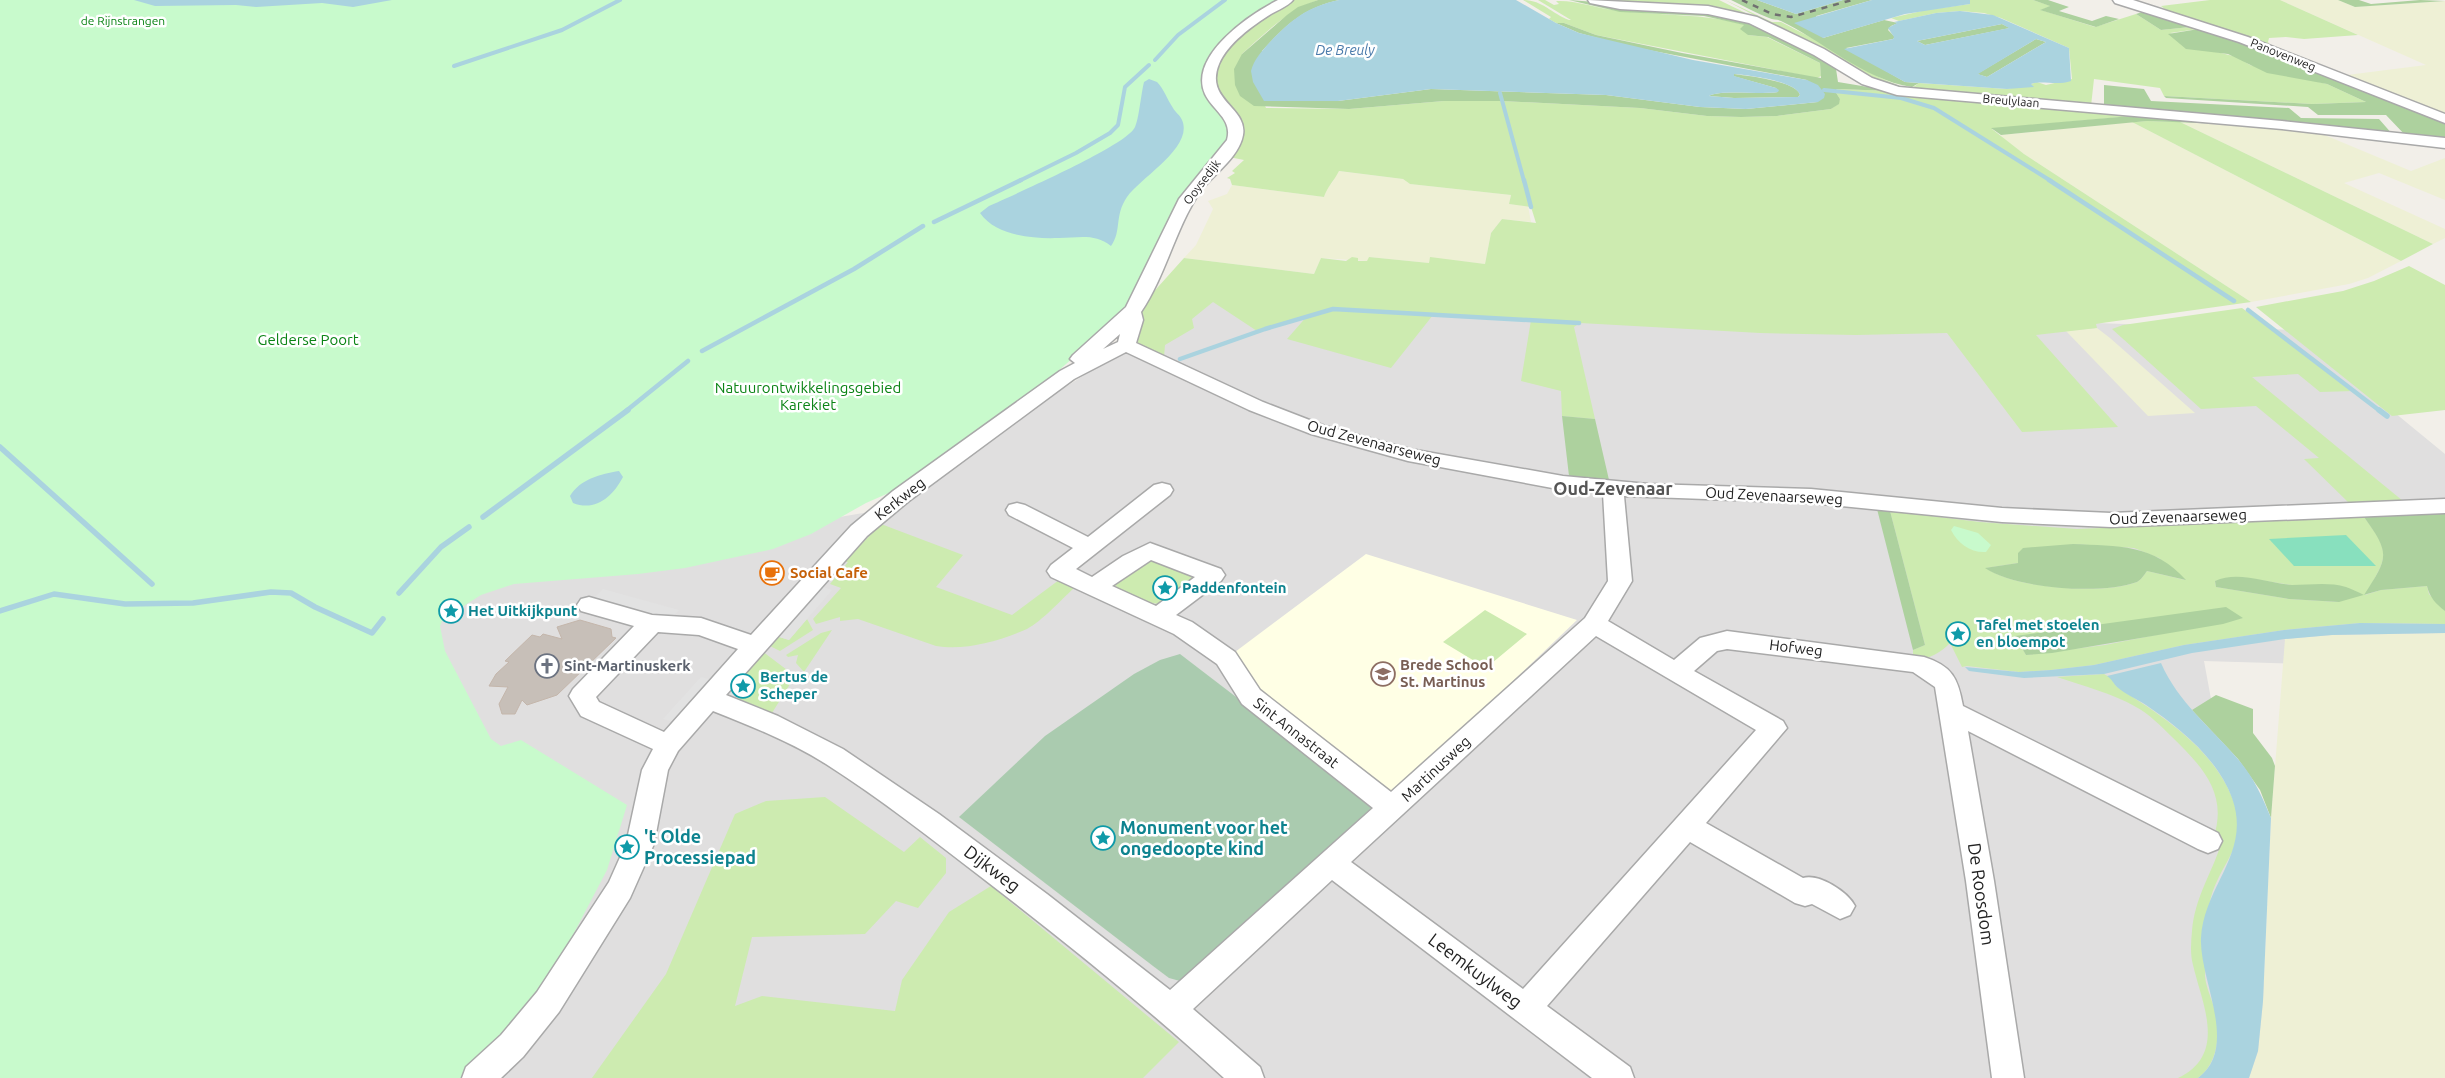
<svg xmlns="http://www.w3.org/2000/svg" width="2445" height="1078" font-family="Ubuntu,sans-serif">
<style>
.residential{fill:#e0dfdf}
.education{fill:#ffffe5}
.farmland{fill:#eef0d5}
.grass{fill:#cdebb0;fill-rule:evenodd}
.forest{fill:#add19e}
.cemetery{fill:#aacbaf}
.park{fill:#c8facc}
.pitch{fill:#88e0be}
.parking{fill:#e2e2e2}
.water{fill:#aad3df;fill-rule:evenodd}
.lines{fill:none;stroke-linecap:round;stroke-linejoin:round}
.stream-far2{stroke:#aad3df;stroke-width:4}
.stream-far1{stroke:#aad3df;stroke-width:4.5}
.stream{stroke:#aad3df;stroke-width:5.5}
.building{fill:#c7bfb8;stroke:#c4b6ab}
.street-casing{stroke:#a9a9a9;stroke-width:3}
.street{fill:#fff;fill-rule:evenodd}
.rail{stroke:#707070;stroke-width:2.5;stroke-dasharray:6 6;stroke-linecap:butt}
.labels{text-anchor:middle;stroke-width:5;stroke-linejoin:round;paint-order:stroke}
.far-park-label{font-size:12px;fill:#0c8416;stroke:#fff}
.far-street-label{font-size:12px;fill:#222;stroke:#fff}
.far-water-label{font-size:14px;font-style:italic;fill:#4a7aab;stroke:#fff}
.park-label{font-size:15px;fill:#0c8416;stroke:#fff}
.street-label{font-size:15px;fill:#222;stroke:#fff}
.food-label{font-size:15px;font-weight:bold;fill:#c56008;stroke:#fff;text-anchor:start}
.culture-label{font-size:15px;font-weight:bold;fill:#0d838f;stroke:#fff;text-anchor:start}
.education-label{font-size:15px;font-weight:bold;fill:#785e54;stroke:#fff;text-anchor:start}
.worship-label{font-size:15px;font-weight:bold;fill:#5b616d;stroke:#fff;text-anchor:start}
.quarter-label{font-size:18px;font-weight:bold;fill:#555;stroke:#fff}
.near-culture-label{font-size:18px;font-weight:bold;fill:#0d838f;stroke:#fff;text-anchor:start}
.near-street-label{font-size:18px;fill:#222;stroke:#fff}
</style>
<rect width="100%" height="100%" fill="#f2efe9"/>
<!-- residential -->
<path class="residential" d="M1215,292L2294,330L2445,454V668L2204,661L2281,1078H496L446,755L435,611L481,578L869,512Z"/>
<!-- education -->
<path class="education" d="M1366,554L1577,620L1393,795L1262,694L1231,655Z"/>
<!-- farmland -->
<path class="farmland" d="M2280,0H2338L2355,7L2445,1V118L2339,76L2426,65Z
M2132,122L2401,261L2368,278L2349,284L2251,302L2024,154L2004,139L2001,135Z
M2180,122L2315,131L2411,171L2445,158V200L2379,173L2344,183L2445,229V238L2433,244Z
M1338,171L1403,179L1410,184L1511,195L1509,204L1528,206L1531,222L1502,219L1491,233L1485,264L1430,258L1429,263L1369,257L1368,261L1321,258L1314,274L1184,258L1196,245L1213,209L1208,201L1227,194L1232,185L1324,197L1327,187L1332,183Z
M2097,328L2110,338L2195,413L2148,416L2066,331Z
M2445,633V1078H2249L2258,1051L2263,1001L2271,818L2285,639L2332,635Z"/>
<!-- grass -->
<path class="grass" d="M1293,0H1318C1287,11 1266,32 1242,54L1266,108L1349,109L1444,101H1502L1640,108L1707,116L1741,117L1777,116L1831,109L1838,104L1840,99L1835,91L1837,89L1892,91L2154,114L1992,129L2024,154L2251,302L2102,323L2096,324L2097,328L2036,335L2118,427L2022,432L1947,333L1856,335L1760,333L1580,323L1574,327L1595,419L1562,416L1561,391L1521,381L1531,320L1433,315L1391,368L1287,339L1308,315L1257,331L1213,302L1192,319L1194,328L1165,345L1164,357L1133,342L1139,313L1149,297L1184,258L1314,274L1321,258L1346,261L1352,257L1358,258V261H1367L1369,257L1429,263L1430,257L1485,264L1491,233L1502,219L1536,223L1531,207L1509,204L1511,195L1410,184L1403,179L1339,171C1334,181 1327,187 1324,197L1232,185L1230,179L1227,178L1235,173L1232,171L1244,160L1229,157L1243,133L1242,127L1212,82C1214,75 1214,65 1218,60C1233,38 1268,10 1293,0Z
M1523,0C1542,0 1551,13 1569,20H1571L1538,0H1545L1554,5L1559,4L1556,1C1577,0 1598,9 1620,11C1662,16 1704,13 1745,25L1748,35L1767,37L1820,63L1821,76L1817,78L1596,35L1564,23H1556L1549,19L1551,17Z
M1604,0H1719L1760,20L1612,2Z
M1725,0L1772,22H1781C1798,31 1816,39 1832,50C1847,59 1895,90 1912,87C1915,87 1917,84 1919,83L2007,89L2022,86L2032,87L2031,84L2037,82L2046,85L2072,79L2069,48L2001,18L1984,13L1960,11L1936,13L1899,21L1891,18L1926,10L1970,4V0H2033L2051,6L2041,10L2095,27L2136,14L2161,30L2190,27L2205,28L2170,33L2217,52L2237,57L2250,65L2327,84L2366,102L2312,104L2164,96L2160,88L2094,79L2091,106L1907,90L1884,83Z
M2210,0H2280L2358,35L2304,39L2286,37L2269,38L2268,42L2270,45L2263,46L2170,13L2161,6Z
M2147,121L2180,122L2433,244L2401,261L2132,122Z
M2409,266L2445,285V410L2392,416L2256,307L2343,291L2374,281Z
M2242,308L2354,391L2320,392L2298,374L2252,377L2403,501L2349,503L2304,459L2319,458L2256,406L2201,409L2112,329L2123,325Z
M1890,511L1980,522L2077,529L2364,517C2392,554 2387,557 2365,595L2381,590L2427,586L2429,594L2445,611V624L2360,623L2284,630L2184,645L2094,665L2051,670L2019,672L1967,666L1962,667L1950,643C1941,653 1926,661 1913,659V650L1925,645ZM2073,544L2134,548L2159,558L2185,580L2147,571C2144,575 2141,580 2137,582C2104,595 2015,589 1986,568L2018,563ZM2240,577L2291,585H2331L2339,602L2289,599L2216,587L2215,581ZM2242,618L2105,645L2026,655L2016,636Z
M881,524L963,555L936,587L1012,615L1059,580L1074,588C1061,600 1042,621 1027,629C1000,641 965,651 936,646L858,619L840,621V617L816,624L813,619L841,588L830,584L848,562H844Z
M1148,558L1191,573L1192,581L1158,604C1145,602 1123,595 1114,584Z
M1485,610L1527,634L1486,668L1443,642Z
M807,619L813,630L780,651L768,645L776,636L789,640Z
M832,630L804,672L796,663L798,655L788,657L786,655L821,633Z
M762,651L795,676L772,713L739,699L731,691V687Z
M2104,674L2111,678L2116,686C2160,715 2211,746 2232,797C2251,844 2223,857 2211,897C2207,912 2209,933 2207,949C2207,958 2205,967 2205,976C2206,989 2214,1003 2216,1016C2220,1038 2217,1064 2198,1078H2178C2228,1054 2202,1004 2193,965C2190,954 2191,942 2192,931C2195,897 2211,875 2221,844L2213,839C2229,794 2202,766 2171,736C2161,726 2149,714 2136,707C2112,693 2083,686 2057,677Z
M825,797L904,852L920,837L946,858V873L918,908L896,901L865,934L752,937L735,1006L762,996L895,1011L902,980L949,912L991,886L1179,1042L1143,1078H592L666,974L735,814L766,801Z"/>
<!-- forest -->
<path class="forest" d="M1318,0H1339C1303,8 1286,25 1262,51L1264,101H1338L1431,89L1606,95L1700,107L1746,109L1818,102L1807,80L1627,46L1579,33L1556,23H1564L1596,35L1682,53L1821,78L1820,63L1768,37L1748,35L1740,29L1744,25L1704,16L1620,12L1569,0L1673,8L1745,19L1810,50L1836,69L1838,82L1892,91L1837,89L1835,91L1840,99L1839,104L1831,109L1777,116L1741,117L1707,116L1640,108L1502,101H1444L1349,109L1254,106L1240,96L1235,85L1234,69L1242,54L1287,15L1298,7Z
M1731,0H1757L1796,14L1843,0H1872L1816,16L1823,38L1884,20L1898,23L1891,26L1888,30L1895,37L1893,39L1846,48L1905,82L1919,83L1912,87C1864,80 1820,39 1781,21C1777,19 1773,20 1769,18C1756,13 1744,6 1731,0Z
M2033,0H2048L2069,7L2059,11L2092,21L2106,16L2119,19L2096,27L2040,10L2050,6Z
M2338,0H2359L2371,4L2420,0L2445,1L2355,7Z
M2148,10L2190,27L2161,30L2136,14Z
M2002,24L2010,28L1925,45L1917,41Z
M2205,28L2445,122V141L2406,136L2386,115H2318L2308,107L2166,98L2164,96L2312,104L2366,102L2327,84L2267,73L2228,54L2186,49L2168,34Z
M2036,39L2046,42L1987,77L1977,74Z
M1734,74C1748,76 1796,81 1800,95L1798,97L1734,98L1709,96C1720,89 1761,95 1778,92L1776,88L1733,76Z
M2104,85L2144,89L2151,101L2289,108L2301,118L2379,119L2393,135L2104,107Z
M2154,114L2250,125L2147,121L2001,135L1991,128Z
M1562,416L1595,419L1609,480L1569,476Z
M1877,509L1890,511L1925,645L1913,650Z
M2445,513V611C2436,604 2430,598 2427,586L2381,590L2339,602L2289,599L2216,587L2215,581C2238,570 2267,583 2292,585C2310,585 2329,582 2346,587C2352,589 2358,592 2364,595C2388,558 2391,554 2364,517Z
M2073,544C2118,546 2154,544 2186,580L2147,571C2144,575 2141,580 2137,582C2102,595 2016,589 1985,568L2018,563V553L2023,548Z
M2226,607L2243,618L2223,624L2052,653L2026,655L2015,636Z
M2216,695L2253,709V733L2272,758L2275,766L2271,818L2260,790L2238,759L2192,710Z"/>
<!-- cemetery -->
<path class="cemetery" d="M1180,654L1376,804L1180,981L1169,978L1153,966L959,817L1045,736L1134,674L1160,660Z"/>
<!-- park -->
<path class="park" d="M0,0H1280L1217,48L1210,103L1228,122L1230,137L1125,309L1109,326L1031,395L907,485L866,503L811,534L773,549L685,568L638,574L514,584L481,595L443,619L440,626L445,651L491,739L501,746L521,740L627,805L607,870L543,992L463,1078H0Z
M1954,526L1978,533L1991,545L1986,552C1971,553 1958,544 1951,530Z"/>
<!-- pitch -->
<path class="pitch" d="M2346,535L2376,566H2294L2269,539Z"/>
<!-- parking -->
<path class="parking" d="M821,586L832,590L789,640L776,636Z
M603,589L679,610L671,619L594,598Z
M701,677L712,680L675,722L663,719Z"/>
<!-- water -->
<path class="water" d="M134,0H392L353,7L322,3L256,7L236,5L155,6Z
M1339,0H1516L1556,23L1579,33L1693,60L1807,80L1818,85L1825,94L1824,98L1818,102L1746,109L1700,107L1606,95L1431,89L1338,101H1264L1253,82L1251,71C1254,59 1262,51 1270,42C1292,19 1307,7 1339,0ZM1734,74C1748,75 1796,81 1800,95L1798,97L1734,98L1709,96C1720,89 1761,95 1778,92L1779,90L1776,88L1734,76Z
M1757,0H1843L1796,14Z
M1872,0H1970V4L1905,14L1823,38L1794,23Z
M1960,11L1993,15L2069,48L2071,81C2057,86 2042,80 2031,84L2034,87L2007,89L1905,82L1844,49L1893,39L1894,37L1888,28L1897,23L1894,22L1936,13ZM2002,24L2009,28L1925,45L1917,41ZM2036,39L2046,42L1987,77L1978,74Z
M1149,79L1157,82C1164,89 1167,99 1173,108C1175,112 1180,115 1182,120C1194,147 1141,177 1127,197C1114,216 1122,231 1111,246C1095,233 1078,238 1059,238C1033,239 996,236 980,213L989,206C1013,195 1128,145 1135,127C1139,119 1141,94 1144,82Z
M619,471L623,477C613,496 596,512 573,503L570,496C580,479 601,474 619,471Z
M2360,623L2445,624V633L2332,635L2285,639L2192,653L2104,674L2024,678L1969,671L1965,667L2019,672L2051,670L2094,665L2184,645L2284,630Z
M2161,663C2178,702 2210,727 2237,758C2253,776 2262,796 2271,818L2263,1001L2258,1051L2249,1078H2198C2240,1047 2199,980 2201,938C2204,885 2252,853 2232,798C2218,759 2180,728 2146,705C2137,699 2125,694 2117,687C2113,683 2112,679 2107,676Z"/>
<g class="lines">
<!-- stream-far2 -->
<path class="stream-far2" d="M1155,60L1178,35L1225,0
M454,66L562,30L620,0
M1824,90L1901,98L1934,108L2051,181
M1500,93L1524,181
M1019,181L1076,153L1110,133L1118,125L1125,87L1149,65"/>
<!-- stream-far1 -->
<path class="stream-far1" d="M1524,180L1531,207
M2049,180L2234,301
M934,222L1021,180
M2248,310L2380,411
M702,351L854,269L923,226
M1180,359L1265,329L1333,309L1579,323
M626,411L688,361"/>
<!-- stream -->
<path class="stream" d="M2379,410L2387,416
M0,447L152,584
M483,517L628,410
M399,593L441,547L469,527
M0,611L54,594L125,604L193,603L271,592L291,593L315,607L372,633L383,619"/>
</g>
<!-- building -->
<path class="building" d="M580,620L611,629L612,637L616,638L557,695L527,705L522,700L515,714H502L499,704L508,687L489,686L496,674L509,662L505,661L532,635L540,637L543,634L562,639L557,627Z"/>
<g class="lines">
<!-- street casing -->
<g class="street-casing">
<path id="street" d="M1278,0H1293C1288,6 1278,10 1271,14C1252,26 1228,43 1219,64C1204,100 1248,107 1243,135C1239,158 1212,175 1200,192C1175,229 1166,275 1141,312L1143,320L1136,343L1263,402L1325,426L1410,449L1563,476L1648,484L1811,489L2002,508L2111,513L2445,499V513L2111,527L2002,522L1811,503L1624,496L1632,581L1608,621L1674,660L1700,638L1727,631L1924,657C1952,666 1958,678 1963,706L2218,833L2222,841L2218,849L2208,853L2198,849L1968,731L1994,881L2024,1078H1992L1966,881L1935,687L1913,672L1727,649L1717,651L1694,671L1783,721L1787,728L1706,823L1803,878C1819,873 1848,892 1855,906L1850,915L1840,919L1812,904L1805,906L1795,903L1690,842L1547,1006L1630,1067L1634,1078H1592L1332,880L1193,1009L1260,1067L1264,1078H1224C1148,1008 1067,943 985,880C933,840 881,799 826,764C791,742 751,726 713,711L678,751L668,770L654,844L630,898L559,1012L523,1057L501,1078H462L466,1067L501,1035L537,992L609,882L626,844L642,770L653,749L581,716L569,696L573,689L634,626L581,611L577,605L581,599L589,597L652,615L701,618L751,635L851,526L893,491L1060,371L1075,363L1070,359L1073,355L1126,307L1179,199L1227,140C1233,119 1213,111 1205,94C1188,56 1250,14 1278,0ZM1120,334L1118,342L1103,349ZM1126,352L1249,410L1311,434L1408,461L1563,490L1603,493L1608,581L1585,618L1391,792L1260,690L1235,652L1192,622L1176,615L1221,581L1225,575L1221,569L1150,543L1123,556L1092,577L1076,569L1170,495L1173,490L1170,485L1162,483L1154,485L1088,537L1025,505L1017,503L1009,505L1006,510L1009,515L1073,548L1051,565L1047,571L1051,577L1174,634L1217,664L1242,704L1373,808L1170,990L1047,894L939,814L843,749L778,716L726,695L867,536L909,501L1074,379ZM1151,560L1195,577L1156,606L1112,586ZM658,632L699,635L738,649L664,732L599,702L596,697ZM1596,636L1756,730L1523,989L1351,862Z
M1588,0L1708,6L1757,17L1824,49L1872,78L1899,87L2282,121L2445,138V148L2282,129L1897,95L1862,84L1814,55L1749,23L1708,14L1620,9L1590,3Z
M2113,0H2133L2248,37L2445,114V123L2239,42L2115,3Z"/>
</g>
<!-- street -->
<use href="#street" class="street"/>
<!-- rail -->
<path class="rail" d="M1742,0L1772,14L1791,17L1852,0"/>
</g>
<!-- icons -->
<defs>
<g id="cafe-ring" transform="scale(1.25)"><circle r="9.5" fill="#fff" stroke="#e8710a" stroke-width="1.5"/><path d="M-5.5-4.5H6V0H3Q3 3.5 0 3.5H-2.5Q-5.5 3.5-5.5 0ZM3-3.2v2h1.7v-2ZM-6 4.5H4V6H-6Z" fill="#e8710a"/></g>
<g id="sight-ring" transform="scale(1.25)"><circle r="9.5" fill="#fff" stroke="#0f9aa8" stroke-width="1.5"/><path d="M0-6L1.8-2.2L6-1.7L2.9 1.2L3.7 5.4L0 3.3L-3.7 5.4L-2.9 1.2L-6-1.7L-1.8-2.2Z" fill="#0f9aa8"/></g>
<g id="church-ring" transform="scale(1.25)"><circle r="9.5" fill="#fff" stroke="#6b7280" stroke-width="1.5"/><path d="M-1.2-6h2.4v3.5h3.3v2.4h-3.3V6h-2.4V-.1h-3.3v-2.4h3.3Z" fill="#6b7280"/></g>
<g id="school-ring" transform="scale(1.25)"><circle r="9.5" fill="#fff" stroke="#8d6e63" stroke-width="1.5"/><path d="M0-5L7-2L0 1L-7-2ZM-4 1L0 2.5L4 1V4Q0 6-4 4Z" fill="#8d6e63"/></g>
</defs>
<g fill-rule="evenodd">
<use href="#cafe-ring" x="772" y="573"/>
<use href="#sight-ring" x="1165" y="588"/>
<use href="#sight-ring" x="451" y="611"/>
<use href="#sight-ring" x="1958" y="634"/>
<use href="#church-ring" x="547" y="666"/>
<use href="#school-ring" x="1383" y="674"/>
<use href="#sight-ring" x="743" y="686"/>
<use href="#sight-ring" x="1103" y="838"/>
<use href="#sight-ring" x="627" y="847"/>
</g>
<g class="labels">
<!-- far-park labels -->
<g class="far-park-label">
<text x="123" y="25">de Rijnstrangen</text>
</g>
<!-- far-street labels -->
<g class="far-street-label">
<text transform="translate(2283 55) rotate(22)" y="4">Panovenweg</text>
<text transform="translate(2011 101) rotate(5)" y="4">Breulylaan</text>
<text transform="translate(1202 182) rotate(-53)" y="4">Ooysedijk</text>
</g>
<!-- far-water labels -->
<g class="far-water-label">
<text x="1345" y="55">De Breuly</text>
</g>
<!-- park labels -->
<g class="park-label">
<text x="308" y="345">Gelderse Poort</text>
<text x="808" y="393">Natuurontwikkelingsgebied<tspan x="808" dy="17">Karekiet</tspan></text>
</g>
<!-- street labels -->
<g class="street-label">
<text transform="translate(1374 443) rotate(15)" y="5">Oud Zevenaarseweg</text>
<text transform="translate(1774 496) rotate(3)" y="5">Oud Zevenaarseweg</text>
<text transform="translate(900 499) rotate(-38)" y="5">Kerkweg</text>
<text transform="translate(2178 517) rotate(-2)" y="5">Oud Zevenaarseweg</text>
<text transform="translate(1796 648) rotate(7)" y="5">Hofweg</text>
<text transform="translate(1296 733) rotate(38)" y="5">Sint Annastraat</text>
<text transform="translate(1436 769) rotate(-43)" y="5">Martinusweg</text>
</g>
<!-- food labels -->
<g class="food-label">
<text x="790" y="578">Social Cafe</text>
</g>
<!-- culture labels -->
<g class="culture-label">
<text x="1182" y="593">Paddenfontein</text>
<text x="468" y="616">Het Uitkijkpunt</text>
<text x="1976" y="630">Tafel met stoelen<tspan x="1976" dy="17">en bloempot</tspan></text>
<text x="760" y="682">Bertus de<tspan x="760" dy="17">Scheper</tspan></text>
</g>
<!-- education labels -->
<g class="education-label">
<text x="1400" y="670">Brede School<tspan x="1400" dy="17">St. Martinus</tspan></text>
</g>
<!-- worship labels -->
<g class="worship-label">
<text x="564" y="671">Sint-Martinuskerk</text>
</g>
<!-- quarter labels -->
<g class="quarter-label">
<text x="1613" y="495">Oud-Zevenaar</text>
</g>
<!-- near-culture labels -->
<g class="near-culture-label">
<text x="1120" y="834">Monument voor het<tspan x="1120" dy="21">ongedoopte kind</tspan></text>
<text x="644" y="843">'t Olde<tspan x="644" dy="21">Processiepad</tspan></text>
</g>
<!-- near-street labels -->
<g class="near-street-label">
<text transform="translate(992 869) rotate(37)" y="6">Dijkweg</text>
<text transform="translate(1981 894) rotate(82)" y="6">De Roosdom</text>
<text transform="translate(1475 971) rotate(37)" y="6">Leemkuylweg</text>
</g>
</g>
</svg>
